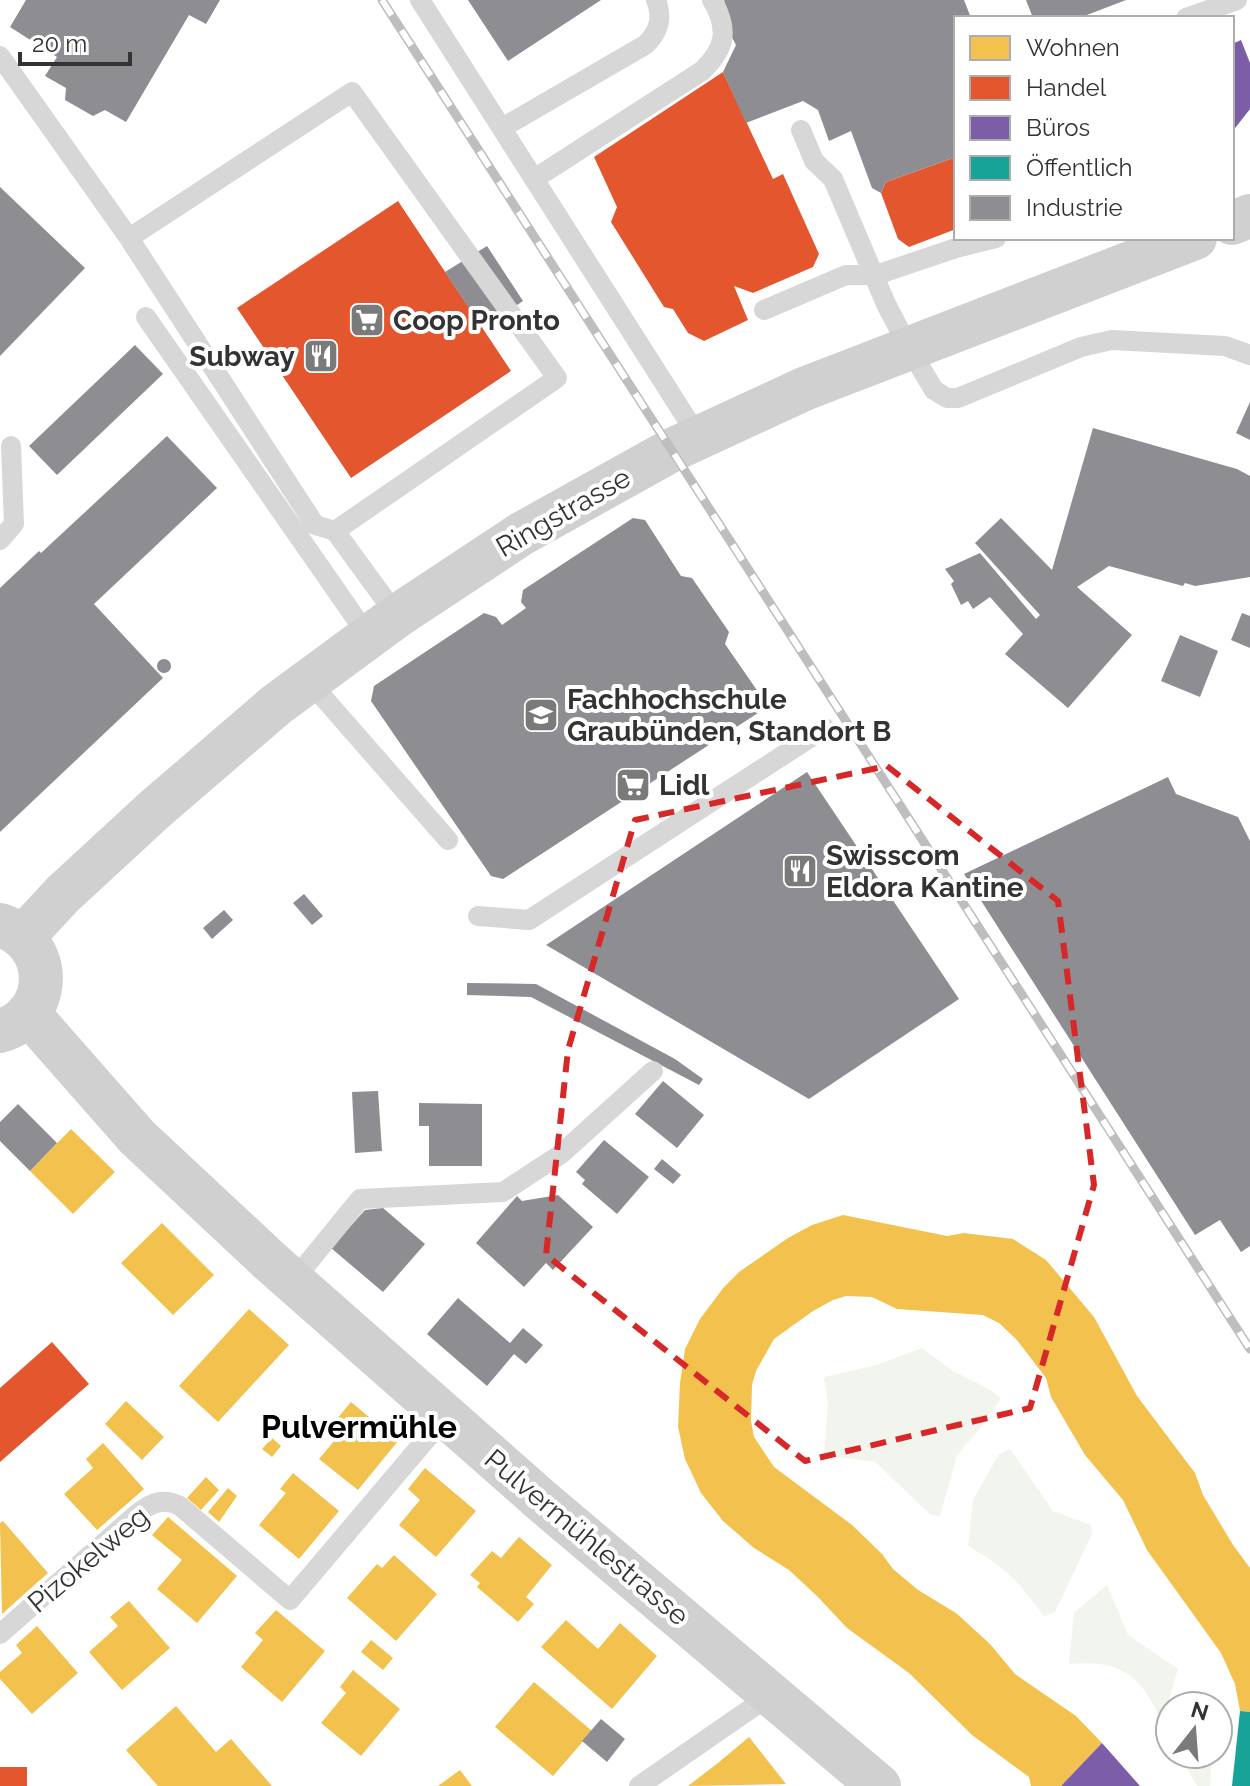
<svg xmlns="http://www.w3.org/2000/svg" width="1250" height="1786" font-family="Raleway,sans-serif">
<style>
.green{fill:#f1f5ed}
.homes{fill:#f2c14e}
.shops{fill:#e4572e}
.offices{fill:#7b5ea7}
.public{fill:#17a398}
.industry{fill:#8d8d92}
.lines{fill:none;stroke-linecap:round;stroke-linejoin:round}
.lane{stroke:#d7d7d7;stroke-width:20}
.secondary{stroke:#d0d0d0;stroke-width:44}
.rail-casing{stroke:#bebebe;stroke-width:9}
.rail{stroke:#fff;stroke-width:6;stroke-dasharray:18;stroke-linecap:butt}
.marked{fill:none;stroke:#d62828;stroke-width:6;stroke-dasharray:16 10;stroke-linejoin:round}
.labels{text-anchor:middle;stroke-width:8;stroke-linejoin:round;paint-order:stroke}
.poi-label{font-size:28px;font-weight:bold;fill:#333;stroke:#fff;text-anchor:start}
.street-label{font-size:28px;fill:#333;stroke:#fff}
.quarter-label{font-size:32px;font-weight:bold;fill:#000;stroke:#fff}
</style>
<rect width="100%" height="100%" fill="#fff"/>
<!-- green -->
<path class="green" d="M922,1348L953,1371L987,1388L1001,1398L983,1425L957,1455L940,1516L931,1515L875,1462L824,1455L828,1404L824,1377L877,1365Z
M1010,1449L1053,1511L1091,1525L1092,1534L1055,1612L1044,1617C1019,1581 1006,1568 968,1546L973,1500L999,1454Z
M1107,1585L1128,1635L1178,1669L1162,1723C1142,1676 1122,1659 1069,1664L1074,1613Z
M1178,1754H1212L1210,1786H1197Z"/>
<!-- homes -->
<path class="homes" d="M71,1129L115,1172L73,1214L30,1171Z
M843,1215L947,1236L964,1233L1013,1239L1046,1260L1094,1317L1137,1396L1195,1473L1203,1495L1233,1545L1250,1568V1712L1240,1711L1235,1684L1221,1653L1147,1550L1123,1500L1085,1455L1051,1397L1046,1378L1017,1340L999,1323L983,1315L897,1309L872,1297L846,1296L833,1300L813,1311L774,1339L756,1371L752,1385L751,1421L754,1437L774,1467L852,1525L882,1554L893,1569L918,1590L956,1613L990,1644L1015,1674L1076,1716L1102,1743L1061,1786H1031L1029,1777L972,1735L909,1673L847,1628L817,1596L789,1570L754,1548L723,1521L701,1493L685,1459L678,1427L680,1383L685,1349L700,1319L724,1287L739,1272L788,1238L812,1225Z
M162,1223L214,1275L173,1315L121,1263Z
M249,1309L289,1345L218,1422L179,1386Z
M126,1401L164,1437L142,1460L105,1424Z
M351,1402L398,1441L358,1490L319,1459L345,1428L336,1420Z
M272,1438L281,1446L272,1457L262,1449Z
M103,1443L144,1489L97,1530L64,1494L93,1468L86,1459Z
M425,1468L476,1511L436,1557L399,1525L420,1500L408,1489Z
M293,1473L339,1511L299,1559L259,1525L286,1493L280,1489Z
M206,1477L219,1490L201,1510L187,1498Z
M228,1488L237,1496L219,1522L208,1512Z
M168,1517L237,1576L197,1623L157,1589L182,1560L152,1535Z
M3,1521L48,1573L2,1614L0,1523Z
M519,1537L552,1565L526,1597L534,1604L518,1622L477,1587L480,1583L470,1575L492,1551L501,1558Z
M394,1555L437,1594L396,1641L347,1598L377,1564L382,1568Z
M129,1601L170,1648L122,1690L89,1652L118,1626L110,1617Z
M276,1610L325,1651L282,1702L241,1667L263,1640L255,1633Z
M566,1620L598,1649L620,1623L657,1656L612,1709L541,1647Z
M37,1626L78,1673L32,1714L0,1679V1672L22,1653L16,1645Z
M371,1640L393,1658L383,1670L361,1652Z
M353,1670L400,1709L361,1756L321,1723L346,1693L340,1687Z
M534,1682L592,1731L553,1776L495,1727Z
M176,1706L216,1752L231,1739L272,1786H158L126,1750Z
M749,1737L786,1784L688,1786L718,1763Z
M460,1770L472,1786H438Z"/>
<!-- shops -->
<path class="shops" d="M723,72L773,179L783,174L819,254L813,267L753,293L734,286L748,320L704,341L688,333L673,309L664,307L611,222L617,207L594,157Z
M956,157V229L909,247L898,239L881,193L886,182Z
M398,201L511,371L351,478L237,308Z
M52,1342L89,1384L0,1462V1388Z
M0,1767H27V1786H0Z"/>
<!-- offices -->
<path class="offices" d="M1241,40L1250,63V109L1232,132V44Z
M1102,1743L1140,1786H1061Z"/>
<!-- public -->
<path class="public" d="M1240,1711L1250,1712V1786H1232Z"/>
<!-- industry -->
<path class="industry" d="M26,0H220L206,24L189,15L126,122L105,110L93,116L65,100L66,88L45,76L57,57L10,27Z
M468,0H601L508,61Z
M724,0H964L971,18H956V157L886,182L881,193L872,188L851,131L829,141L818,110L803,101L746,123L723,72L736,45L729,32L732,26Z
M1026,0H1126L1079,18H1033Z
M0,187L85,268L0,356Z
M487,246L523,301L482,328L445,272Z
M135,345L163,374L57,475L29,446Z
M1250,402V440L1236,433Z
M1093,428L1237,469L1250,476V577L1195,586L1185,583L1183,586L1109,566L1077,587L1132,635L1068,708L1005,654L1023,634L990,597L973,609L968,601L961,605L951,584L954,581L945,569L980,553L1036,619L1040,615L975,543L1001,518L1052,570Z
M167,436L217,488L94,604L163,678L0,832V588L39,551L41,553Z
M633,518L645,520L681,576L692,578L729,632L725,644L763,699L761,711L503,879L491,876L371,701L374,686L484,613L496,617L502,625L526,608L521,602L523,590Z
M1242,613L1250,616V648L1231,640Z
M1180,635L1218,651L1200,697L1161,681Z
M157 666a7 7 0 1 1 14 0a7 7 0 1 1-14 0Z
M807,772L959,999L809,1099L546,945Z
M1168,777L1176,794L1238,817L1250,841V1246L1241,1252L1220,1220L1195,1235L964,874Z
M304,894L323,916L312,925L293,903Z
M224,910L233,920L212,939L203,928Z
M467,983L536,984L675,1059L703,1079L699,1085L531,997L467,995Z
M663,1081L704,1115L677,1148L635,1114Z
M378,1091L382,1151L355,1153L352,1092Z
M419,1103L482,1104V1166H429V1126H419Z
M18,1104L57,1143L30,1171L0,1141V1122Z
M604,1140L649,1177L617,1214L582,1184L585,1180L576,1172Z
M662,1159L681,1175L673,1184L654,1169Z
M558,1195L593,1227L553,1270L546,1263L524,1287L476,1243L517,1196L522,1201Z
M383,1208L425,1244L383,1292L331,1248L365,1210Z
M458,1298L510,1343L523,1328L543,1345L526,1364L514,1354L487,1386L427,1334Z
M601,1719L625,1739L607,1762L582,1741Z"/>
<g class="lines">
<!-- lane -->
<path class="lane" d="M420,0L699,438
M1186,18L1237,0
M0,56L129,238
M502,128L645,45C659,32 663,18 656,0
M801,130L814,161L833,179L886,304L910,350L934,390L947,398H958L1081,347L1112,340L1225,346L1250,355
M534,179L702,71C726,48 729,29 712,0
M764,310L846,275H876L956,248L996,238
M146,317L368,636
M335,531L557,378L352,92L129,238L315,525L335,531L397,616
M0,540L14,524L11,446
M308,680L448,840
M478,916L529,920L825,728
M293,1281L360,1199L503,1192L561,1154L653,1071
M0,1634L138,1513C153,1502 163,1498 180,1506L290,1600L446,1416
M639,1786L772,1694"/>
<!-- secondary -->
<path class="secondary" d="M1232,223L1250,216
M0,925C54,942 55,1015 0,1031
M23,937L63,894L154,810L276,705L397,616L521,534L672,450L804,389L1195,238
M28,1013L137,1137L272,1263L542,1501L879,1786"/>
<!-- rail casing -->
<g class="rail-casing">
<path id="rail" d="M382,0L1250,1349"/>
</g>
<!-- rail -->
<use href="#rail" class="rail"/>
</g>
<!-- marked area -->
<path class="marked" d="M887,766L1058,901L1094,1185L1030,1408L805,1461L546,1255L568,1050L635,820Z"/>
<!-- icons -->
<defs>
<g id="supermarket-square" transform="scale(1.8)"><rect x="-9" y="-9" width="18" height="18" rx="4" fill="#7a7a7a" stroke="#fff"/><path d="M-6-5.5h2.5l.6 2H6L4.5 2H-2.5L-4.4-4H-6ZM-1.5 3.2a1.3 1.3 0 1 0 .1 0ZM3 3.2a1.3 1.3 0 1 0 .1 0Z" fill="#fff"/></g>
<g id="restaurant-square" transform="scale(1.8)"><rect x="-9" y="-9" width="18" height="18" rx="4" fill="#7a7a7a" stroke="#fff"/><path d="M-5-6h1v4h1v-4h1v4h1v-4h1v5L-1.5 .5V6h-2V.5L-5-1ZM5-6V6H3V1.5H1.5Q1.5-4 5-6Z" fill="#fff"/></g>
<g id="university-square" transform="scale(1.8)"><rect x="-9" y="-9" width="18" height="18" rx="4" fill="#7a7a7a" stroke="#fff"/><path d="M0-5L7-2L0 1L-7-2ZM-4 1L0 2.5L4 1V4Q0 6-4 4Z" fill="#fff"/></g>
</defs>
<g fill-rule="evenodd">
<use href="#supermarket-square" x="367" y="320"/>
<use href="#restaurant-square" x="321" y="356"/>
<use href="#university-square" x="541" y="715"/>
<use href="#supermarket-square" x="633" y="785"/>
<use href="#restaurant-square" x="800" y="871"/>
</g>
<g class="labels">
<!-- poi labels -->
<g class="poi-label">
<text x="393" y="330">Coop Pronto</text>
<text x="295" y="366" text-anchor="end">Subway</text>
<text x="567" y="709">Fachhochschule<tspan x="567" dy="32">Graubünden, Standort B</tspan></text>
<text x="659" y="795">Lidl</text>
<text x="826" y="865">Swisscom<tspan x="826" dy="32">Eldora Kantine</tspan></text>
</g>
<!-- street labels -->
<g class="street-label">
<text transform="translate(563 512) rotate(-30)" y="10">Ringstrasse</text>
<text transform="translate(587 1537) rotate(40)" y="10">Pulvermühlestrasse</text>
<text transform="translate(88 1559) rotate(-40)" y="10">Pizokelweg</text>
</g>
<!-- quarter labels -->
<g class="quarter-label">
<text x="359" y="1438">Pulvermühle</text>
</g>
</g>
<!-- legend -->
<rect x="954" y="16" width="280" height="224" fill="#ffffff" stroke="#adadad" stroke-width="2"/>
<rect x="970" y="36" width="40" height="24" fill="#f2c14e" stroke="#adadad" stroke-width="2"/>
<text x="1026" y="56" font-size="24" fill="#333333">Wohnen</text>
<rect x="970" y="76" width="40" height="24" fill="#e4572e" stroke="#adadad" stroke-width="2"/>
<text x="1026" y="96" font-size="24" fill="#333333">Handel</text>
<rect x="970" y="116" width="40" height="24" fill="#7b5ea7" stroke="#adadad" stroke-width="2"/>
<text x="1026" y="136" font-size="24" fill="#333333">Büros</text>
<rect x="970" y="156" width="40" height="24" fill="#17a398" stroke="#adadad" stroke-width="2"/>
<text x="1026" y="176" font-size="24" fill="#333333">Öffentlich</text>
<rect x="970" y="196" width="40" height="24" fill="#8d8d92" stroke="#adadad" stroke-width="2"/>
<text x="1026" y="216" font-size="24" fill="#333333">Industrie</text>
<!-- north arrow -->
<g transform="translate(1194 1730) rotate(17)"><circle r="38" fill="#ffffff" stroke="#adadad" stroke-width="2"/>
<path d="M0-6L14 30L0 20L-14 30Z" fill="#7a7a7a"/>
<text y="-12" font-size="22" font-weight="bold" text-anchor="middle" fill="#333333">N</text>
</g>
<!-- scale -->
<path d="M20 52v12h110v-12" fill="none" stroke="#333333" stroke-width="4"/>
<text x="32" y="52" font-size="24" fill="#333333" stroke="#ffffff" stroke-width="6" paint-order="stroke">20 m</text>
</svg>
